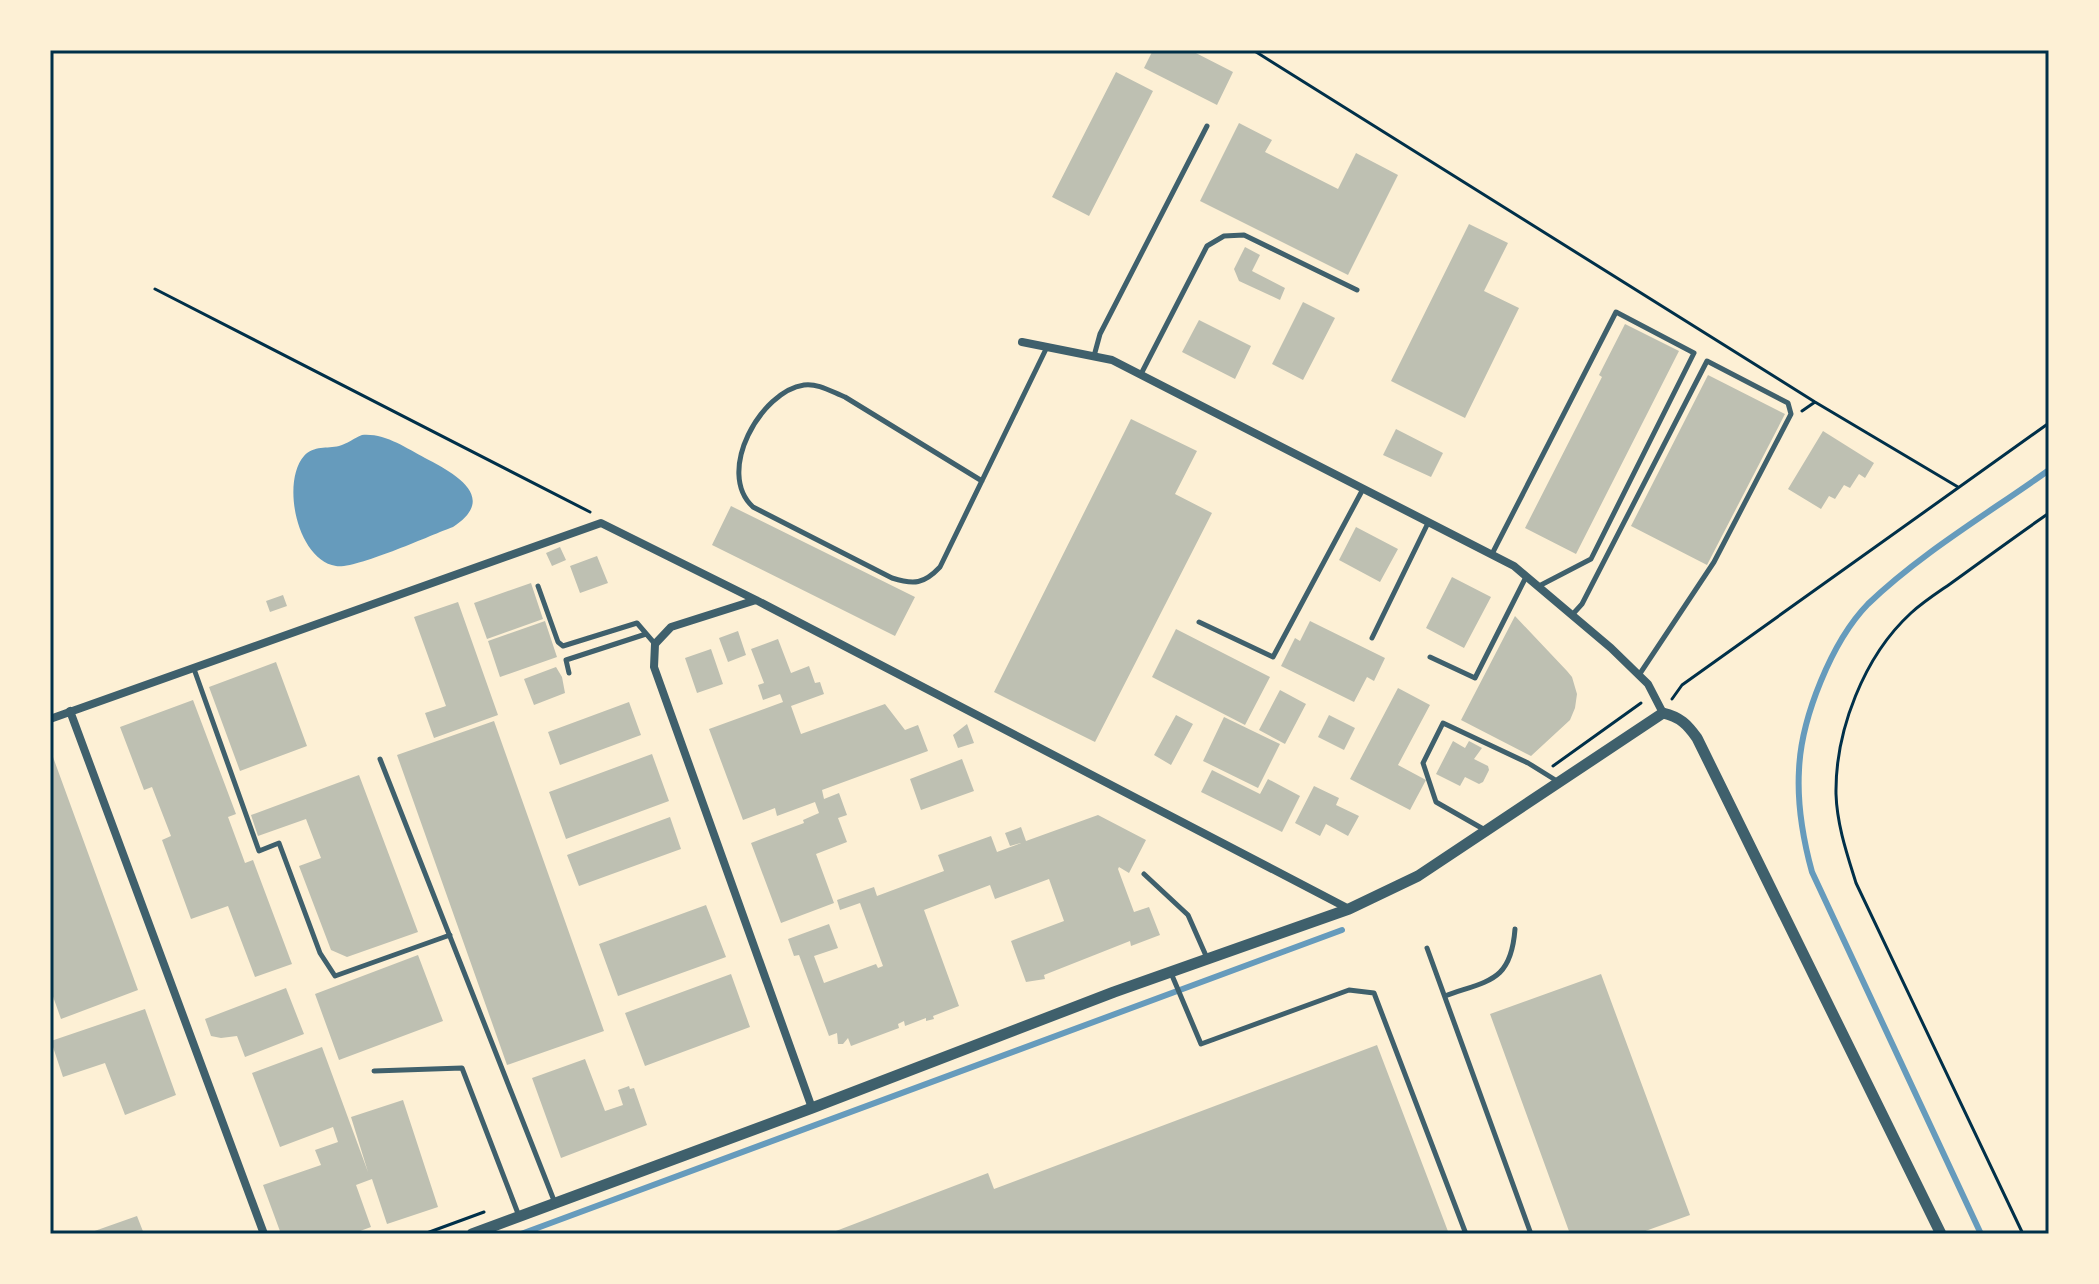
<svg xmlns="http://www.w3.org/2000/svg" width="2099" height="1284" font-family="Roboto,sans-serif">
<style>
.water{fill:#669bbc}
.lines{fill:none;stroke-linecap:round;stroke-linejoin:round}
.stream{stroke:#669bbc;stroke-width:6}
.building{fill:#bec0b2}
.path{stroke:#003049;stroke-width:3}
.service{stroke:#3f606c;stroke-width:5}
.minor{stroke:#3f606c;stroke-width:8}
.tertiary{stroke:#3f606c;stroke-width:11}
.neatline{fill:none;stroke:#003049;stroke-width:3}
</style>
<rect width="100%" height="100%" fill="#fdf0d5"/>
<!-- water -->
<path class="water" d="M362,435C385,433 406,448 425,458C454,473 499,497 453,527C431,535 354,570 336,566C297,560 281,482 304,456C314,445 327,449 339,446C347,444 354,438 362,435Z"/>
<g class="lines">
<!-- stream -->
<path class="stream" d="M521,1234L1342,930
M1981,1234L1812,872C1803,839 1797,804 1799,770C1801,718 1832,641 1868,604C1921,553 1989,513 2049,470"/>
</g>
<!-- building -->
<path class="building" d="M1153,50H1190L1233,72L1217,105L1144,68Z
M1116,72L1153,91L1089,216L1052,197Z
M1239,123L1272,140L1265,152L1338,189L1356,153L1398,175L1348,275L1200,201Z
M1469,224L1508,243L1484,291L1519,308L1465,418L1391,381Z
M1245,247L1260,255L1252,271L1285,288L1280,300L1239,281L1234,269Z
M1303,302L1335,318L1303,380L1272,364Z
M1199,320L1251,346L1235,379L1182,352Z
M1625,324L1679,351L1576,554L1525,528L1602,377L1599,375Z
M1708,375L1785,414L1707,565L1631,526Z
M1131,419L1197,451L1175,494L1212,513L1095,742L994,692Z
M1396,429L1443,453L1431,477L1383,455Z
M1823,431L1874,463L1865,478L1859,474L1850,488L1844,485L1835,499L1829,496L1821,509L1788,489Z
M731,506L915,597L895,636L712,545Z
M1356,527L1398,549L1380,582L1339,560Z
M560,547L566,560L552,566L546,553Z
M597,556L608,583L580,593L570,566Z
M1452,577L1491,597L1464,648L1426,628Z
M531,583L543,619L487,639L474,603Z
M283,595L287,606L270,612L266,601Z
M458,602L498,715L434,738L425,713L446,706L414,617Z
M1515,616L1567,671L1572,677L1577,694L1575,708L1570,720L1531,756L1461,720Z
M545,621L557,657L500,677L488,641Z
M1310,621L1385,658L1374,681L1367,677L1354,702L1281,666L1295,638L1300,641Z
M1176,629L1270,677L1245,725L1152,677Z
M738,631L746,655L728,662L719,638Z
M778,639L791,673L809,666L815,683L820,682L824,694L791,706L801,734L885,704L905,730L918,725L928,751L822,790L824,799L839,793L847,815L838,818L847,842L816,854L834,903L781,923L751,843L804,823L803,820L819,813L815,802L777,816L775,808L743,820L709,729L783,702L780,694L763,700L758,685L764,683L751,649Z
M711,649L723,684L697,693L685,658Z
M276,662L307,746L240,771L209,687Z
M556,667L562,677L565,693L534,705L524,679Z
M1398,688L1430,705L1398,765L1426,780L1410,810L1350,779Z
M1280,690L1306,704L1285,744L1259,730Z
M193,700L236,814L228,817L245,863L253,860L292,964L255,977L228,906L191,919L162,840L171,836L152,787L144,790L120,727Z
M629,702L641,735L560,765L548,732Z
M1176,715L1193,724L1171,765L1154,755Z
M1329,715L1355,728L1344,750L1318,737Z
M1224,717L1280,744L1258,788L1203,761Z
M494,721L604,1031L507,1065L397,755Z
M967,724L974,743L958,748L953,735Z
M1453,741L1465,748L1469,741L1482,748L1474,759L1488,766L1489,770L1483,782L1479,784L1465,777L1460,786L1436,774Z
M652,754L669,801L566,839L549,792Z
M53,757L138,990L61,1019L50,988V758Z
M962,759L974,791L921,810L910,779Z
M1212,770L1260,794L1268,779L1300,796L1282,832L1201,792Z
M359,775L418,932L347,957L331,950L299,866L321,858L306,819L258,836L251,815Z
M1314,786L1339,798L1336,805L1359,816L1348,836L1326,824L1320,836L1295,823Z
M1098,815L1146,840L1129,873L1119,867L1118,869L1134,912L1149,907L1160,935L1131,946L1130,941L1044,975L1045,979L1026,982L1011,941L1064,921L1049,879L995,899L990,885L924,910L959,1006L933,1016L934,1019L926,1021V1018L905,1026L904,1021L898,1024L899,1028L851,1046L848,1038L843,1044H838L837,1033L829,1036L799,955L794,956L788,939L829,924L838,948L814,956L824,983L876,964L878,968L883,966L860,903L840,910L837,900L874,887L877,896L944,871L938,855L991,836L997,852L1021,843L1010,846L1005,833L1021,827L1026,841Z
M670,817L681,849L579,886L567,855Z
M706,905L726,957L618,996L599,944Z
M418,955L443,1021L339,1060L315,994Z
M731,974L750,1027L645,1066L625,1013Z
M1601,974L1690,1215L1637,1234H1570L1490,1014Z
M286,988L304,1034L245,1057L237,1036L221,1038L211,1036L205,1019Z
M145,1009L176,1095L125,1115L105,1063L63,1077L51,1041Z
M1377,1045L1449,1234H828L988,1173L994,1189Z
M322,1047L368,1172L351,1117L403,1100L438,1207L387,1224L372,1179L356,1185L371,1227L352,1234H281L263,1185L321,1165L315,1150L338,1142L333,1127L280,1147L252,1073Z
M585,1059L605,1111L623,1105L618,1090L629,1086L630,1089L634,1088L647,1125L561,1158L532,1078Z
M137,1216L144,1234H86Z"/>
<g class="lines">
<!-- path -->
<path class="path" d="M1253,50L1815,402L1958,487
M155,289L590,512
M1802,411L1815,402
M1672,699L1682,685L2049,423
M1553,766L1641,703
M424,1234L484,1212
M2023,1234L1856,883C1847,854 1837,825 1836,794C1835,731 1864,656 1911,613C1923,602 1937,593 1950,584C1983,560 2016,536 2049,513"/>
<!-- service -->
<path class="service" d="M1094,356L1100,334L1207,126
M1141,374L1207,246L1224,236L1244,235L1357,290
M982,481L845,397C832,392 818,383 804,385C761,391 715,472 753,507L892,578C914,585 924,584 940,567L1047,347
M1492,554L1616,312L1694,353L1591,559L1539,586
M538,586L558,642L563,646L637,623L655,644
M1572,615L1582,604L1707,361L1788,403L1791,414L1714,562L1639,675
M1199,622L1273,657L1363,489
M1372,638L1428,523
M1430,657L1475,678L1526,577
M194,669L259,851L279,843L320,953L335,976L450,935
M569,673L566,660L646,634
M380,759L555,1203
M1485,830L1436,802L1423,763L1443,723L1528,763L1557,781
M1144,874L1188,915L1207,958
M1427,948L1531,1234
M1171,973L1201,1044L1349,990L1374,993L1466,1234
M1445,996C1489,980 1511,982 1515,929
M374,1071L462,1068L519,1216"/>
<!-- minor -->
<path class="minor" d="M1022,342L1112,360L1514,566L1611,648L1648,684L1663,713
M756,600L671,627L655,644L654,667L812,1108
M70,711L264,1234
M50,719L601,523L756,600L1349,909"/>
<!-- tertiary -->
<path class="tertiary" d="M472,1234L812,1108L1114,992L1349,909L1418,876L1663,713C1680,717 1687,724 1697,738L1941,1234"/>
</g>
<!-- border -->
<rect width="2099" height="1284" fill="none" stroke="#fdf0d5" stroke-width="104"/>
<rect x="52" y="52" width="1995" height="1180" class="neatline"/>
</svg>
